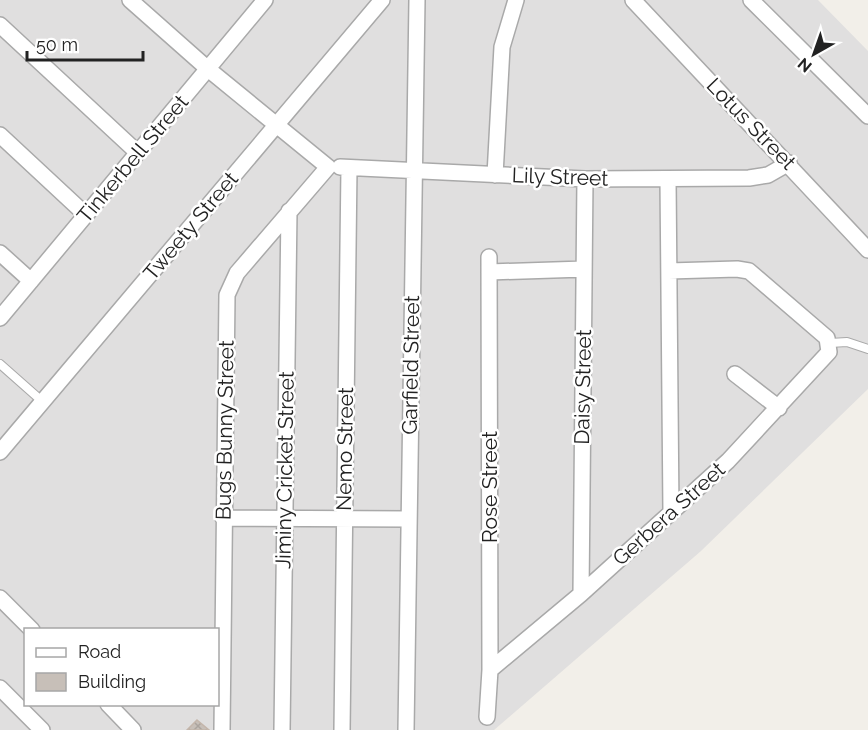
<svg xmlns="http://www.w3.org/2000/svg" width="868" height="730" font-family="Raleway,sans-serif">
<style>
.residential{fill:#e0dfdf;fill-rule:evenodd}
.building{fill:url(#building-cross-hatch);stroke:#c4b6ab;stroke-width:1.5}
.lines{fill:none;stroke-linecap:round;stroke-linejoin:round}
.service-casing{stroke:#a9a9a9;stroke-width:10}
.minor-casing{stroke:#a9a9a9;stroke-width:18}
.service{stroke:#fff;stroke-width:8}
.minor{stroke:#fff;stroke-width:15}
.labels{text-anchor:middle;stroke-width:5;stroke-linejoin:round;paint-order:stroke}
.street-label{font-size:21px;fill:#222;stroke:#fff}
</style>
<defs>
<pattern id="building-cross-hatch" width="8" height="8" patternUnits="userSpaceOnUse" patternTransform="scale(1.5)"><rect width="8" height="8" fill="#c7bfb8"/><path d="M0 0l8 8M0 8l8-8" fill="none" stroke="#aba49e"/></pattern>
</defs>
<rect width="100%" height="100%" fill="#f2efe9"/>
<!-- residential -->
<path class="residential" d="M0,0H818L868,51V389L701,551L494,730H0ZM26,630H218V704H26Z"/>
<!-- building -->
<path class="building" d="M197,720L209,730H187Z"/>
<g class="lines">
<!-- service casing -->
<g class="service-casing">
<path id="service" d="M830,343L847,342L868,349
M0,364L43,402"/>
</g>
<!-- minor casing -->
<g class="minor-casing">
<path id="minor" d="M130,0L208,69L328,167
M633,0L868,250
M751,0L868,116
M0,25L138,153
M0,135L86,215
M340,167L585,179L749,178L768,175L789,163
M495,175L502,47L516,0
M668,179L671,513
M0,253L31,281
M489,272L584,269
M0,318L265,0
M735,374L779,408
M0,452L382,0
M223,518L409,519
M581,594L585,179
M0,598L32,630
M490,670L581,594L728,461L829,352L827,338L749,271L737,269L669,271
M0,688L42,730
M108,704L133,730
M487,717L490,670L489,257
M222,730L227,295L237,273L328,167
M282,730L289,211
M342,730L349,168
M406,730L417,0"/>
</g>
<!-- service -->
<use href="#service" class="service"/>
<!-- minor -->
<use href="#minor" class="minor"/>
</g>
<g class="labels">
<!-- street labels -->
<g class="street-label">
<text transform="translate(751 124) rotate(46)" y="7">Lotus Street</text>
<text transform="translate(133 159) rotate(-50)" y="7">Tinkerbell Street</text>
<text transform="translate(560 177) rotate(2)" y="7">Lily Street</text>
<text transform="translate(191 226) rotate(-50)" y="7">Tweety Street</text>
<text transform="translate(411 365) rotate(-89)" y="7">Garfield Street</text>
<text transform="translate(583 387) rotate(-89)" y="7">Daisy Street</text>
<text transform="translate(225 430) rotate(-89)" y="7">Bugs Bunny Street</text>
<text transform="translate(345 449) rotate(-89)" y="7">Nemo Street</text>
<text transform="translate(285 470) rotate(-89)" y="7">Jiminy Cricket Street</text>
<text transform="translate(490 487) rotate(-90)" y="7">Rose Street</text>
<text transform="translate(669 514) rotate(-42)" y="7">Gerbera Street</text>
</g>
</g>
<!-- legend -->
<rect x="24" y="628" width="195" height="78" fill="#ffffff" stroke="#a7a7a7" stroke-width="1.5"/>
<rect x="36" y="648" width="30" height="9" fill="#ffffff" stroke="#a7a7a7" stroke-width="1.5"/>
<text x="78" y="658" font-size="18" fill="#222222">Road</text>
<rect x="36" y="673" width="30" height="18" fill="#c7bfb8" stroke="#a7a7a7" stroke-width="1.5"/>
<text x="78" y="688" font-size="18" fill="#222222">Building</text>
<!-- north arrow -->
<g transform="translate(814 54) rotate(220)" stroke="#ffffff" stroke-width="4.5" paint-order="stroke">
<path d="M0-4.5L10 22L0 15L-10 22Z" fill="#222222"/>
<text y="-9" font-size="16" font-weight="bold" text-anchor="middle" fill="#222222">N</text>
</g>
<!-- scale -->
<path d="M27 51v9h116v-9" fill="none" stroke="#222222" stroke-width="3"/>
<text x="36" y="51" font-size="18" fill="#222222" stroke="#ffffff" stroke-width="4.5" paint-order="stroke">50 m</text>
</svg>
